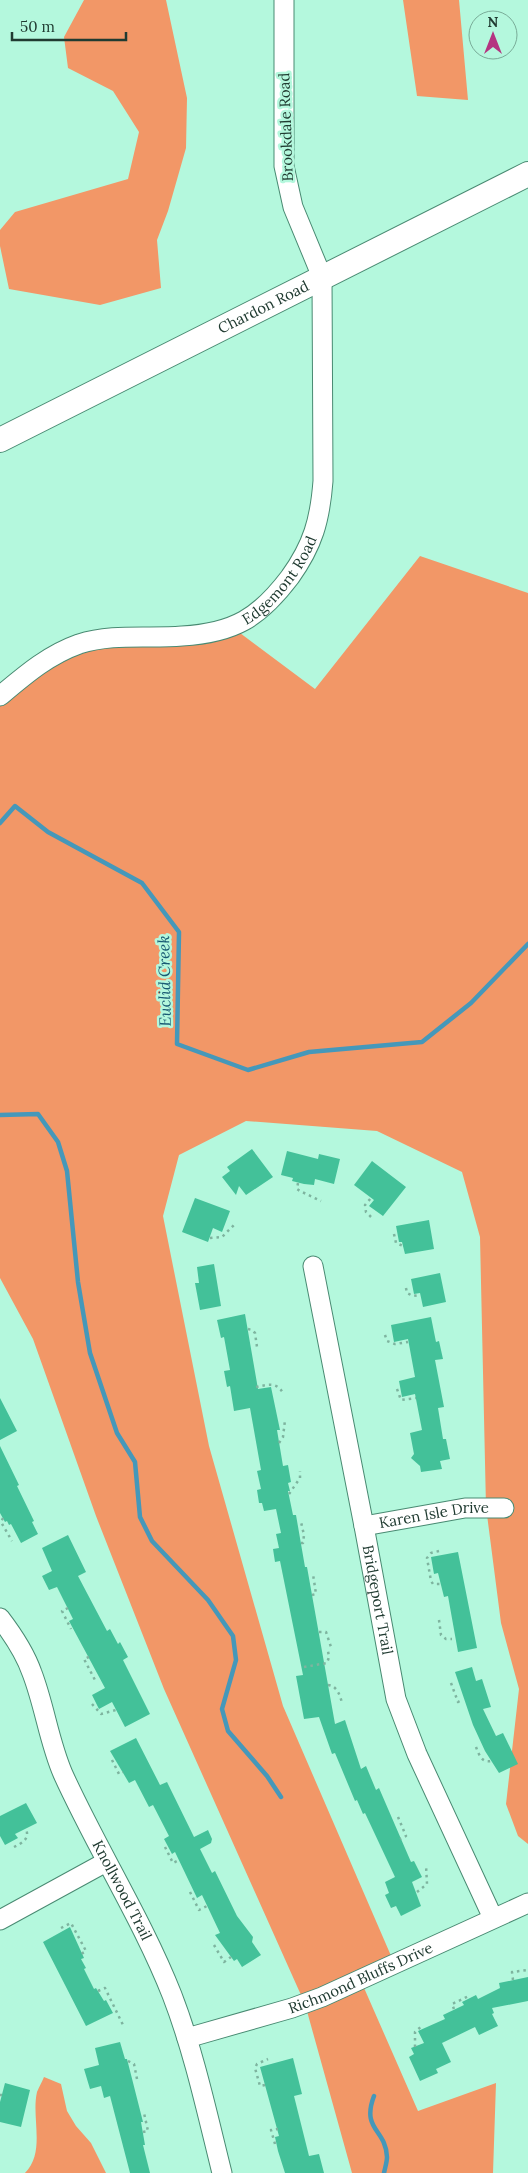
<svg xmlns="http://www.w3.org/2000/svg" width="528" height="2173" font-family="Lora,serif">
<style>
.forest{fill:#f29767}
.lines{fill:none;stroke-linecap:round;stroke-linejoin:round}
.stream{stroke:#4598ba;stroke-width:4.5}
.building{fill:#43c199}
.minor-casing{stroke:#498a72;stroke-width:21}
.major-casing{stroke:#498a72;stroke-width:26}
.path{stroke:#7eb49f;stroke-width:2.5;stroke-dasharray:2.5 4;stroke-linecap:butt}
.minor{stroke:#fff;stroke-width:19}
.major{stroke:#fff;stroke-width:24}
.labels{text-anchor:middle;stroke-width:5;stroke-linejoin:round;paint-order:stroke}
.street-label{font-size:15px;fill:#203b31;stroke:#b4f8dd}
.water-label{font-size:16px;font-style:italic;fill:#195a73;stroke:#b4f8dd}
</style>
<rect width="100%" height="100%" fill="#b4f8dd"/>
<!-- forest -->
<path class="forest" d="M84,0H166L187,98L186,148L168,211L157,240L161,288L100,305L9,289L0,246V230L15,212L128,179L139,132L113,91L68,68L64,37Z
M403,0H459L468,100L417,96Z
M420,556L528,593V1844L518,1836L506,1804L519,1689L501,1623L486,1507L480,1237L462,1172L377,1131L246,1121L179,1155L163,1216L209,1446L283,1706L395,1965L361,1981L418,2111L496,2083L493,2173H352L305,2004L164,1689L96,1516L33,1339L0,1278V696L54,654L232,627L315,689Z
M44,2077L61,2084L67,2111L76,2126L91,2143L106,2173H25C46,2152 31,2118 37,2092C39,2087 42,2082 44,2077Z"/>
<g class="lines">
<!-- stream -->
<path class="stream" d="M0,823L15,806L48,832L142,883L179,932L177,1044L248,1070L309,1052L422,1042L471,1003L528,944
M0,1115L38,1114L58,1142L67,1171L78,1282L90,1353L117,1433L135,1462L140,1517L152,1541L208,1600L233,1636L236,1660L222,1709L228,1731L267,1776L281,1797
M374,2096C361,2130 386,2129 387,2157C387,2162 385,2168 384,2173"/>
</g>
<!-- building -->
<path class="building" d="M252,1149L273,1177L246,1195L239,1186L236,1195L222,1177L230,1171L227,1167Z
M287,1151L318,1159L319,1154L340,1159L334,1184L315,1179L314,1185L304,1184L292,1181L293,1178L281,1175Z
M372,1161L406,1187L383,1216L369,1206L374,1200L354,1185Z
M195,1198L230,1211L222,1232L213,1228L208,1242L182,1232Z
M429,1220L434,1249L405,1254L402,1242H399L396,1226Z
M214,1264L221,1306L200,1310L195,1283H199L197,1267Z
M440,1273L446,1302L423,1307L420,1293L414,1294L411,1279Z
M245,1314L258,1389L271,1387L280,1430H277L283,1466L288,1465L291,1482L288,1483L290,1491H288L293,1515H296L305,1567H307L335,1724L345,1720L361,1769L366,1766L376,1790L379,1788L411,1862L414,1861L422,1877L412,1882L421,1906L401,1916L396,1906L391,1908L385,1895L389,1893L385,1882L395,1877L365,1813L363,1814L357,1800L355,1801L335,1753L332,1754L319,1717L304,1719L296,1676L303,1675L280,1561L275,1562L273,1549L279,1548L276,1534L281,1533L276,1509L264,1511L262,1503H259L257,1490L261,1489L257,1471L261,1470L250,1408L234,1411L230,1386L227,1387L224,1371L230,1370L224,1337L221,1338L217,1320Z
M431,1317L436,1342L439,1341L443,1359L435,1360L444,1407L438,1408L443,1439H446L450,1459L440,1461L442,1469L421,1472L420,1466L411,1458L414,1454L410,1433L422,1430L415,1394L402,1397L399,1381L415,1377L408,1339L394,1342L391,1325Z
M0,1398L17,1431L0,1440Z
M0,1446L19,1485L17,1486L34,1521L32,1522L38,1534L21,1543L11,1524L9,1525L7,1521L5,1522L0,1513Z
M68,1535L86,1572L78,1576L107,1631L110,1629L118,1644L120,1642L128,1657L123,1660L150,1714L125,1727L112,1702L99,1709L92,1695L105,1688L69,1621L73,1619L57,1587L49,1590L42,1576L52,1571L42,1548Z
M458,1552L477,1648L458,1652L448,1596L444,1597L438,1573L434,1574L431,1557Z
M472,1667L476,1681L482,1679L491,1707L483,1709L496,1736L503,1733L518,1764L499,1773L485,1751L473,1725L455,1672Z
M136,1738L160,1785L167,1782L194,1837L208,1830L212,1839L211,1843L200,1849L212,1873L215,1871L237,1916L253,1937L252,1942L261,1955L242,1967L237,1959L234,1961L215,1935L220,1933L202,1895L197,1898L175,1852L172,1854L164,1839L169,1836L153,1805L149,1807L135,1780L129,1783L110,1751Z
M26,1803L37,1823L15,1834L18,1838L5,1845L0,1836V1816Z
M70,1927L84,1958L81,1959L86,1968L84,1969L94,1989L96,1988L104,2001L106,2000L113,2013L86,2026L43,1942Z
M528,1977V2001L492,2008L494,2013L492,2014L498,2026L479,2035L475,2027L442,2043L451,2062L436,2069L438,2073L420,2081L409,2057L414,2054L411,2048L424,2043L418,2031L445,2019L443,2015L464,2005L462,2002L476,1995L478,1999L500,1988L499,1983Z
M120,2042L125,2059H127L143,2122H141L145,2145H143L150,2173H130L110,2096L104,2098L101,2086L90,2089L84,2069L99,2065L95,2048Z
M293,2058L302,2094L294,2096L309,2156L319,2154L324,2173H285L278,2151L275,2137L279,2136L260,2067Z
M5,2083L30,2090L21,2127L0,2122V2102Z"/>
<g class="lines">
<!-- minor casing -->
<g class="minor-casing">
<g id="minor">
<path id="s1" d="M0,696C25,675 48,655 79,644C113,633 148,639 182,636C234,633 259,618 290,577C313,545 320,520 323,481L322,277L293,207L284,166V0"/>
<path id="s2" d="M313,1266L364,1526L396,1699L417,1754L493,1918"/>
<path id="s3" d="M364,1526L465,1508H504"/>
<path id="s4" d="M0,1618C13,1635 25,1653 32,1673C45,1707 49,1742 63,1774C97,1849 142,1919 172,1995C194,2052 207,2113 222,2173"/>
<path d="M0,1920L106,1862"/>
<path id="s5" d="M187,2038L292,2008L322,1997L528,1903"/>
</g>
</g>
<!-- major casing -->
<g class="major-casing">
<g id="major">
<path id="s6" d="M0,440L528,174"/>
</g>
</g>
<!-- path -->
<path class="path" d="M298,1183L297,1189L300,1191L321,1201
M371,1217L366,1212L365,1205L371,1198
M394,1234L396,1243L403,1246
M210,1238L222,1237L234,1225
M406,1288L407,1293L413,1296L420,1295
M248,1329L252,1330L255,1333L257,1347
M385,1335L387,1341L395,1344L408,1342
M256,1387C267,1385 276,1381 283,1393
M397,1389L401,1400L416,1398
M279,1443L283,1437L285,1420
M289,1494L300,1478V1471
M3,1518L1,1522L12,1541
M301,1543H303L304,1535L301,1522
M439,1551L431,1553L427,1558L431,1581L433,1584H440
M312,1595L316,1594L313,1574
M68,1608L62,1611L71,1629
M439,1620L441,1635L446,1639H452
M319,1632H326L332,1650
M89,1657L84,1659L96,1682
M304,1667L327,1663L329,1657L328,1651
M451,1683L458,1702L462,1700
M328,1685C337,1686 340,1695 342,1703
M92,1704L101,1714L116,1710
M476,1747C479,1755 482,1763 491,1761
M112,1760L119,1774L123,1772
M398,1817L406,1836L400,1839
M14,1847C22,1843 30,1839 26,1829
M165,1847L173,1863L179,1860
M190,1892L199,1910L207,1906
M417,1892L427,1884L426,1865
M61,1928L71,1923L86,1951L81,1954
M214,1945L224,1962L231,1957
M513,1980L512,1972L528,1970
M98,1991L105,1988L123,2025
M454,2009L452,2004L469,1996
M415,2047V2032L423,2025
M128,2061L134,2064L137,2079
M265,2085L260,2086L255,2068L257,2064L268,2059
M0,2095H2
M143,2132L148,2131L144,2113
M275,2144L271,2130L278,2129"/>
<!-- minor -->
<use href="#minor" class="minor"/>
<!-- major -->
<use href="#major" class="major"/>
</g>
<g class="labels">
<!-- street labels -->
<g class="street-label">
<text transform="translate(286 127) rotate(-92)" y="5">Brookdale Road</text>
<text dy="5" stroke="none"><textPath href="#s6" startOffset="295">Chardon Road</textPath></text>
<text dy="5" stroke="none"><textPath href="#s1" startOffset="318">Edgemont Road</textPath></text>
<text dy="5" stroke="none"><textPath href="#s3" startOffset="71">Karen Isle Drive</textPath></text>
<text dy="5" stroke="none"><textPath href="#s2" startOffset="340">Bridgeport Trail</textPath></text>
<text dy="5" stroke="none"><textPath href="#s4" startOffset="300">Knollwood Trail</textPath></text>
<text dy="5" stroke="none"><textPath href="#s5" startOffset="184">Richmond Bluffs Drive</textPath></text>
</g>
<!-- water labels -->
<g class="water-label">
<text transform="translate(164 981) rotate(-91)" y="6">Euclid Creek</text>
</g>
</g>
<!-- north arrow -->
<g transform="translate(493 35)"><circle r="24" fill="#b4f8dd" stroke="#79ac98"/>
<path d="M0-4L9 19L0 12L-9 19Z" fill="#b43581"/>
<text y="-8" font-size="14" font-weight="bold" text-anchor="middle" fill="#203b31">N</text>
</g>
<!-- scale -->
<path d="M12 32v8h114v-8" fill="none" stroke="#203b31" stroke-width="2.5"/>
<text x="20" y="32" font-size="15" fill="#203b31" stroke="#b4f8dd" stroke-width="4" paint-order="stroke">50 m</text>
</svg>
